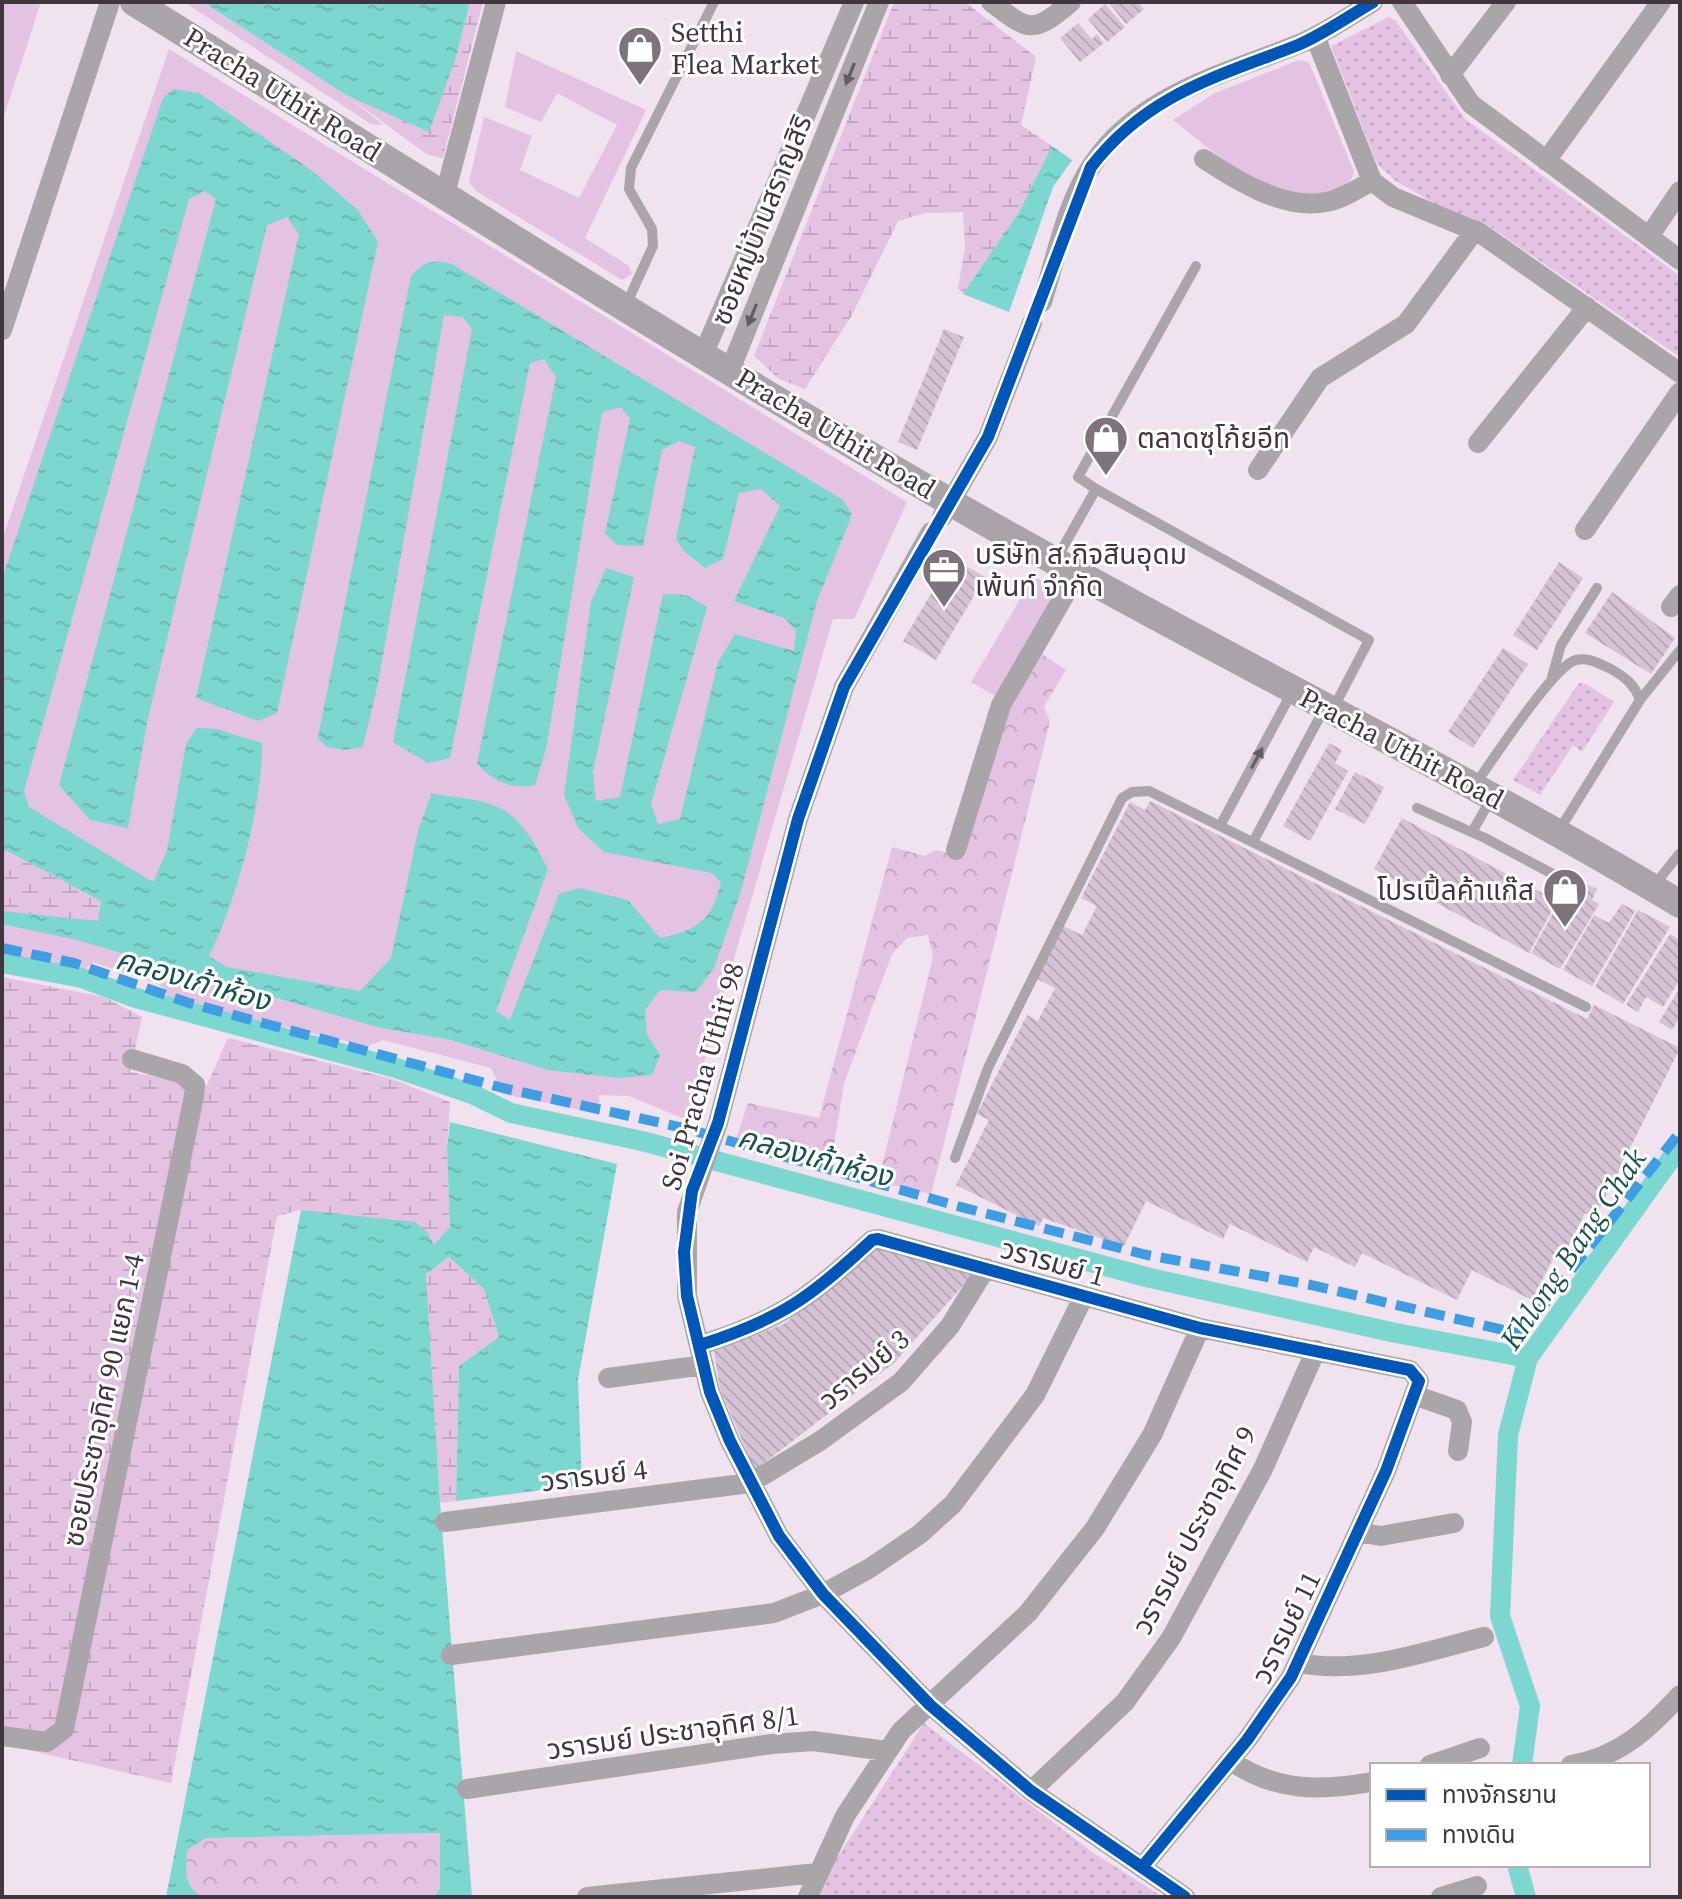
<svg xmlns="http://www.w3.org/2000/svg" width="1682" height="1899" font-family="'Source Serif 4','Noto Sans Thai',serif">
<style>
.grass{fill:#e3c2e2}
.forest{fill:url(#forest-crowns)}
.wetland{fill:url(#wetland-marsh)}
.park{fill:url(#park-dots)}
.water{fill:url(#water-ripples)}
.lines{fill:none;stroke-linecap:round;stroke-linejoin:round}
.canal{stroke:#7cd7d1;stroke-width:20}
.building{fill:url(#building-back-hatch)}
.service{stroke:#a9a5a9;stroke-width:10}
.minor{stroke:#a9a5a9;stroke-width:20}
.secondary{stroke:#aaa3a9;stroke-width:28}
.quiet{stroke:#3f9ee3;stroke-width:10;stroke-dasharray:20 10;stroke-linecap:butt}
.cycleway-casing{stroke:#fff;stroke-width:17}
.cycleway{stroke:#0057b8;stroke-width:12}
.oneway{fill:#655d65}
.labels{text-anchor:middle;stroke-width:6;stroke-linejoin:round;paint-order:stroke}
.poi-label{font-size:28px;fill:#413640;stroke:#fff;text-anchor:start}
.street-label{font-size:28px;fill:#413640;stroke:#fff}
.water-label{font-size:30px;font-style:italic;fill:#1a534d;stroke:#fff}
</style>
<defs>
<pattern id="forest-crowns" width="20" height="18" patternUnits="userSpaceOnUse" patternTransform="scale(2)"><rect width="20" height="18" fill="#e3c2e2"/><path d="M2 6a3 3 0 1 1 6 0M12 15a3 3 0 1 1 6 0" fill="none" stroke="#c4a7c3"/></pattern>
<pattern id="wetland-marsh" width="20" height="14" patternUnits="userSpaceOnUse" patternTransform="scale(2)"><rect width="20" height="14" fill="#e3c2e2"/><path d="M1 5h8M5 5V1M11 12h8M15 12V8" fill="none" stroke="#c4a7c3"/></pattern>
<pattern id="park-dots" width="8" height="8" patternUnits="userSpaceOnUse" patternTransform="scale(2)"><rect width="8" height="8" fill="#e3c2e2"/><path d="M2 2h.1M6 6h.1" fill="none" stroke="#c4a7c3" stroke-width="1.8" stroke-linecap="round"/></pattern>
<pattern id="water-ripples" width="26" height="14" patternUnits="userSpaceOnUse" patternTransform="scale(2)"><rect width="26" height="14" fill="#7cd7d1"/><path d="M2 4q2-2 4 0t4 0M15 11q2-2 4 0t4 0" fill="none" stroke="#6cb9b4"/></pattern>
<pattern id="building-back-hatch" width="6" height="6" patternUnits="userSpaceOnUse" patternTransform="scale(2)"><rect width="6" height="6" fill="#d5c2d4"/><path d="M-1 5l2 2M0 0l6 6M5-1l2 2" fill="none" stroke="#b8a7b7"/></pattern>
</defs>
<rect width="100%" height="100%" fill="#f0e2ef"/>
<!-- grass -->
<path class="grass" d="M2,2H41L2,122Z
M184,2H203L346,95L383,125L371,124Z
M169,49L907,502L854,619H833L687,1120L629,1096L599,1095L600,1114L503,1094L491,1068L383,1040L368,1046L171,1001L160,985L93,962L83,971L2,955V540Z
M516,51L646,110L585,238L629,266L632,274L622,280L476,191L469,182L484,117L532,136L520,170L579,198L617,125L557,93L541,122L505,107Z
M1299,60L1309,62L1354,172C1350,186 1340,189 1326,192C1266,205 1217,153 1173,120L1215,93Z
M1034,576L1059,592L999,698L971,682Z"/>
<!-- forest -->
<path class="forest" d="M1039,652L1066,670L1044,706L1050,722L931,1194L878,1182L933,957L928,935L907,938L892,954L844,1083L830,1169L734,1145L748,1103L819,1118L892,847L925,856L936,850L965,857L1006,711Z
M441,1833L440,1888L434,1897H204C183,1888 186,1869 187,1850L206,1838Z"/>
<!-- wetland -->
<path class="wetland" d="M470,2H483L443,158L428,155L346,95L384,109L456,57Z
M894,2H965L1036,57L1021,125L1052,146L1019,212L963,294L958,288L965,248L963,212L925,213L898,221L852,315L805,389L779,379L754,356Z
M2,848L101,902L98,922L2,911Z
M2,977L104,997L142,1017L130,1072L207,1085L228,1038L392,1079L450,1102L447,1148L450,1227L434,1246L301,1210L277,1216L171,1783L2,1744Z
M449,1257L484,1289L499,1337L459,1366L456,1501L440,1503L426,1274Z"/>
<!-- park -->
<path class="park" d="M1389,17L1396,21L1465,119L1680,276V357L1489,226L1437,205L1396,181L1377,164L1331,46Z
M1579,683L1586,684L1614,702L1582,752L1573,745L1540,795L1513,780Z
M924,1723L1092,1852L1163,1897H820L834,1863Z"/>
<!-- water -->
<path class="water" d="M203,2H470L456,57L429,132L346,95Z
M174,89L199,93L311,170L358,210L378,242L277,713L258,721L196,698L299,234L287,217L267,225L148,718L128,828L90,820L59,785L216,199L205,191L189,199L24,791L29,807L153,882L167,850L186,744L197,728L217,729L262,743C263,804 236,902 209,956L227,967L360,991L391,958L418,831L431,794C500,802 515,803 548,869L496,1011L510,1020L559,894L579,888L628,900L660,938C698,930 711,921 721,883L712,873L604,852L578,828L564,795L591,602L606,568L634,577L593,772L596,801L620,797L663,594L686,595L707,607L651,804L658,824L680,819L718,662L735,634L794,651L796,630L784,618L734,601L780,506L761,489L739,493L723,559L705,568L684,551L676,539L695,447L679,441L662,450L643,546L617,545L605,533L630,419L621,407L602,412L546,749L535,785C513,790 491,781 477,763L556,377L544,359L530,363L450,758L428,763L393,742L472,329L463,317L444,315L378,683L363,747L346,750L326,747L318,737L411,276C424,261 434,259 452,264L843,500L852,515L817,601L741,891L714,968L696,992L660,990L645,1010L647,1035L660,1055L652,1075L619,1078L548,1070L451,1040L377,1027L77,940L2,924V911L98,921L101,901L2,848V579L163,98Z
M1052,146L1072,160L1053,187L1009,312L963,294L1019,212Z
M450,1122L617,1164L578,1380L582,1485L456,1501L459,1366L499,1337L484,1289L449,1257L426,1274L440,1503L472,1897H434L440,1888V1833L206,1838L187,1850C186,1869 183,1888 204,1897H166L301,1210L415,1222L427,1232L434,1245L450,1227L447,1148Z"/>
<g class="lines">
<!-- canal -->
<path class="canal" d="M2,963L82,978L136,998L396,1068L472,1094L511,1113L642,1141L1146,1277L1391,1332L1528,1358
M1522,1765L1530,1706L1500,1616L1508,1435L1528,1358L1680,1146
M1517,1865L1526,1897"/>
</g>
<!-- building -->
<path class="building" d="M1108,2H1138L1144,9L1126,24Z
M1105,4L1125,27L1107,42L1088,19Z
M1078,23L1092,39L1097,34L1104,43L1080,62L1060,38Z
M944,329L964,337L917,450L898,442Z
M952,558L985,577L936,660L903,641Z
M1559,562L1583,578L1537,650L1513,635Z
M1612,592L1675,638L1651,674L1585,633Z
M1503,648L1528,664L1473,748L1448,732Z
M1329,743L1342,750L1335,763L1348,771L1310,841L1283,826Z
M1355,772L1384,787L1365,824L1335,809Z
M1150,801L1587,1019L1594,1005L1680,1048L1595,1218L1585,1213L1564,1255L1557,1251L1532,1300L1472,1270L1457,1300L1362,1253L1355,1267L1314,1247L1307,1262L1230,1224L1223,1239L1146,1201L1124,1246L1043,1218L1039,1226L956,1185L989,1120L977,1114L1027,1015L1038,1021L1055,988L1037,979L1063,926L1082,935L1097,906L1081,898L1130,802L1145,810Z
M1402,818L1557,901L1529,953L1374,869Z
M1573,877L1597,889L1592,900L1599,904L1560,969L1531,953Z
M1622,904L1635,911L1592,986L1563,970L1594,915L1609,923Z
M1638,910L1670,927L1623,1004L1595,987Z
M1670,934L1680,940V979L1663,1007L1646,997L1638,1012L1626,1005Z
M1680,988V1017L1672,1030L1659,1022Z
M875,1247L976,1271L894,1363L755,1470L720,1389L714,1351L784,1324Z"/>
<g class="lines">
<!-- service -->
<path class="service" d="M626,305L653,246L652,229L629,189L631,168L714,2
M1096,489L1078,477L1196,266
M1057,558L1096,489L1369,640L1334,707
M1552,677L1561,645L1597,588
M1640,700L1680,650
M1474,786C1491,763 1554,665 1576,660C1590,657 1599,664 1611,669C1625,677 1635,685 1640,700L1558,832
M1417,808L1485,838L1564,880
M1220,826L1293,690
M1472,832L1491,799
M1253,842L1324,709
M1653,887L1679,854
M955,1158L988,1068L1122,798L1132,792L1149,791L1586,1007"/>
<!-- minor -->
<path class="minor" d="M991,2C1029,31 1032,35 1071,2
M1402,2L1471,104L1680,260
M1315,36L1372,181L1393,197L1480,233L1680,373
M1450,75L1506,2
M1204,159C1236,180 1285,211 1326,202C1343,199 1357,189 1372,181
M1546,161L1661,2
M445,194L496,2
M1650,235L1680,191
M1042,302C1056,258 1066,204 1092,165C1139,94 1225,74 1299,44C1324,34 1349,16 1373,2
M2,330L110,2
M703,355L854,2
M730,370L879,2
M1478,443L1587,307
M1258,470L1320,378L1406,324L1475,230
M942,517L988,437L1032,323
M1585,530L1680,392
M931,532L844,687L798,819L718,1123L687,1212V1296L710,1392L730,1441L779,1536L823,1594L930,1705L1031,1791L1185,1897
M1671,607L1680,595
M956,850L1001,705L1078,572
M700,1345C781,1319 810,1298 872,1240L878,1239L1200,1328L1410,1370L1419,1381L1386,1471L1291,1677L1247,1740L1143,1866
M608,1378L704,1365
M1414,1395L1457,1410L1462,1422L1458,1451
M445,1522L750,1483L820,1441L901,1382L950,1326L986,1268
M1358,1532L1381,1536L1454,1523
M451,1655L774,1613L823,1594L870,1568L920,1534L953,1504L1035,1395L1084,1296
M1298,1663C1362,1675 1423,1652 1484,1637
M2,1736L47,1742L64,1729L194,1096L195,1085L182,1074L132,1059
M1231,1761C1276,1792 1320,1791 1372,1782
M1430,1765L1480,1748
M1571,1765C1619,1757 1648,1730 1680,1695
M467,1789L772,1744L813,1741L886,1751
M1031,1791L1125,1702L1171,1638L1263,1469L1316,1350
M587,1897L817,1873
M808,1897L845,1816L901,1731L1028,1613L1095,1528L1152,1435L1200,1328
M1441,1897L1477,1886"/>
<!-- secondary -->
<path class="secondary" d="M134,2C420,179 702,361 994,527C1221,656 1456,770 1680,904"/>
<!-- quiet -->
<path class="quiet" d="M2,948L74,963L189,1003L503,1088L688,1129L957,1206L1147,1255L1311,1285L1521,1334L1680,1132"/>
<!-- cycleway casing -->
<g class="cycleway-casing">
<path id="cycleway" d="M700,1345C781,1319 810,1298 872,1240L878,1239L1200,1328L1410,1370L1419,1381L1386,1471L1291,1677L1247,1740L1143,1866
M1185,1897L1031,1791L930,1705L823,1594L779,1536L730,1441L710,1392L687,1296L684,1252L692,1191L718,1123L798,819L844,687L988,437L1091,167C1147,94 1217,77 1298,45C1324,34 1349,16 1373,2"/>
</g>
<!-- cycleway -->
<use href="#cycleway" class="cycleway"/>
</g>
<!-- one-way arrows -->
<defs><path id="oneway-solid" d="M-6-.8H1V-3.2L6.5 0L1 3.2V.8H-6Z" transform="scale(2)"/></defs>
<g class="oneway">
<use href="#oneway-solid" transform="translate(850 74) rotate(112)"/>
<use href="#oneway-solid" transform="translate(752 315) rotate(112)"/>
<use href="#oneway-solid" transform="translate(1257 758) rotate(-62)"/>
</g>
<!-- icons -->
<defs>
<g id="shop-pin" transform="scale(2.3)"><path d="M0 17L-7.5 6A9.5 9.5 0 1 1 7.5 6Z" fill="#7e727d" stroke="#fff"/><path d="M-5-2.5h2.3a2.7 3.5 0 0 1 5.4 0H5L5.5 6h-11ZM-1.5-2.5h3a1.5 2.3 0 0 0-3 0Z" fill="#fff"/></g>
<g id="office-pin" transform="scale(2.3)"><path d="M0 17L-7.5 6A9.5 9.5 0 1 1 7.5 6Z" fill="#7e727d" stroke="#fff"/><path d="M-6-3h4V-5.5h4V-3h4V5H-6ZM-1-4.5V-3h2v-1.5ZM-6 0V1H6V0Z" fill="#fff"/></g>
</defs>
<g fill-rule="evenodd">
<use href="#shop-pin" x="640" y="48"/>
<use href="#shop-pin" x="1106" y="438"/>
<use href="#office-pin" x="944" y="570"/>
<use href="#shop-pin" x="1565" y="890"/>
</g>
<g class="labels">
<!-- poi labels -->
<g class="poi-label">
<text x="671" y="42">Setthi<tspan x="671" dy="32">Flea Market</tspan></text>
<text x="1137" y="448">ตลาดซุโก้ยอีท</text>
<text x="975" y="564">บริษัท ส.กิจสินอุดม<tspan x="975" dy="32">เพ้นท์ จำกัด</tspan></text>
<text x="1534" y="900" text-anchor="end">โปรเปิ้ลค้าแก๊ส</text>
</g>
<!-- street labels -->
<g class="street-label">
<text transform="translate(283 94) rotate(32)" y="10">Pracha Uthit Road</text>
<text transform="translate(761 220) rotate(-68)" y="10">ซอยหมู่บ้านสราญสิริ</text>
<text transform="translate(836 433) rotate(31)" y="10">Pracha Uthit Road</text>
<text transform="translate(1402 748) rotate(28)" y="10">Pracha Uthit Road</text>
<text transform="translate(702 1076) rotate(-74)" y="10">Soi Pracha Uthit 98</text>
<text transform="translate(1053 1262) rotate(16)" y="10">วรารมย์ 1</text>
<text transform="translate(864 1369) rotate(-40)" y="10">วรารมย์ 3</text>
<text transform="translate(103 1400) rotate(-78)" y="10">ซอยประชาอุทิศ 90 แยก 1-4</text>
<text transform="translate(594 1475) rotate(-7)" y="10">วรารมย์ 4</text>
<text transform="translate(1194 1530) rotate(-62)" y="10">วรารมย์ ประชาอุทิศ 9</text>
<text transform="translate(1286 1627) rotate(-64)" y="10">วรารมย์ 11</text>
<text transform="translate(673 1732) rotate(-8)" y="10">วรารมย์ ประชาอุทิศ 8/1</text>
</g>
<!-- water labels -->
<g class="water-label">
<text transform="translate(193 980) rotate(16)" y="10">คลองเก้าห้อง</text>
<text transform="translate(815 1157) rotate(15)" y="10">คลองเก้าห้อง</text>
<text transform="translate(1573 1249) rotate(-56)" y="10">Khlong Bang Chak</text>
</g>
</g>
<!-- border -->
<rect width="1682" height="1899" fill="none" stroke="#413640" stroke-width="8"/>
<!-- legend -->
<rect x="1370" y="1763" width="280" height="104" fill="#ffffff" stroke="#b3afb3" stroke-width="2"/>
<rect x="1386" y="1789" width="40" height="12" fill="#0057b8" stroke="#b3afb3" stroke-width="2"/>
<text x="1442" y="1803" font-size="24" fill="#413640">ทางจักรยาน</text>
<rect x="1386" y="1829" width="40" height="12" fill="#3f9ee3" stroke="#b3afb3" stroke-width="2"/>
<text x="1442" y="1843" font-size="24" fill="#413640">ทางเดิน</text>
</svg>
